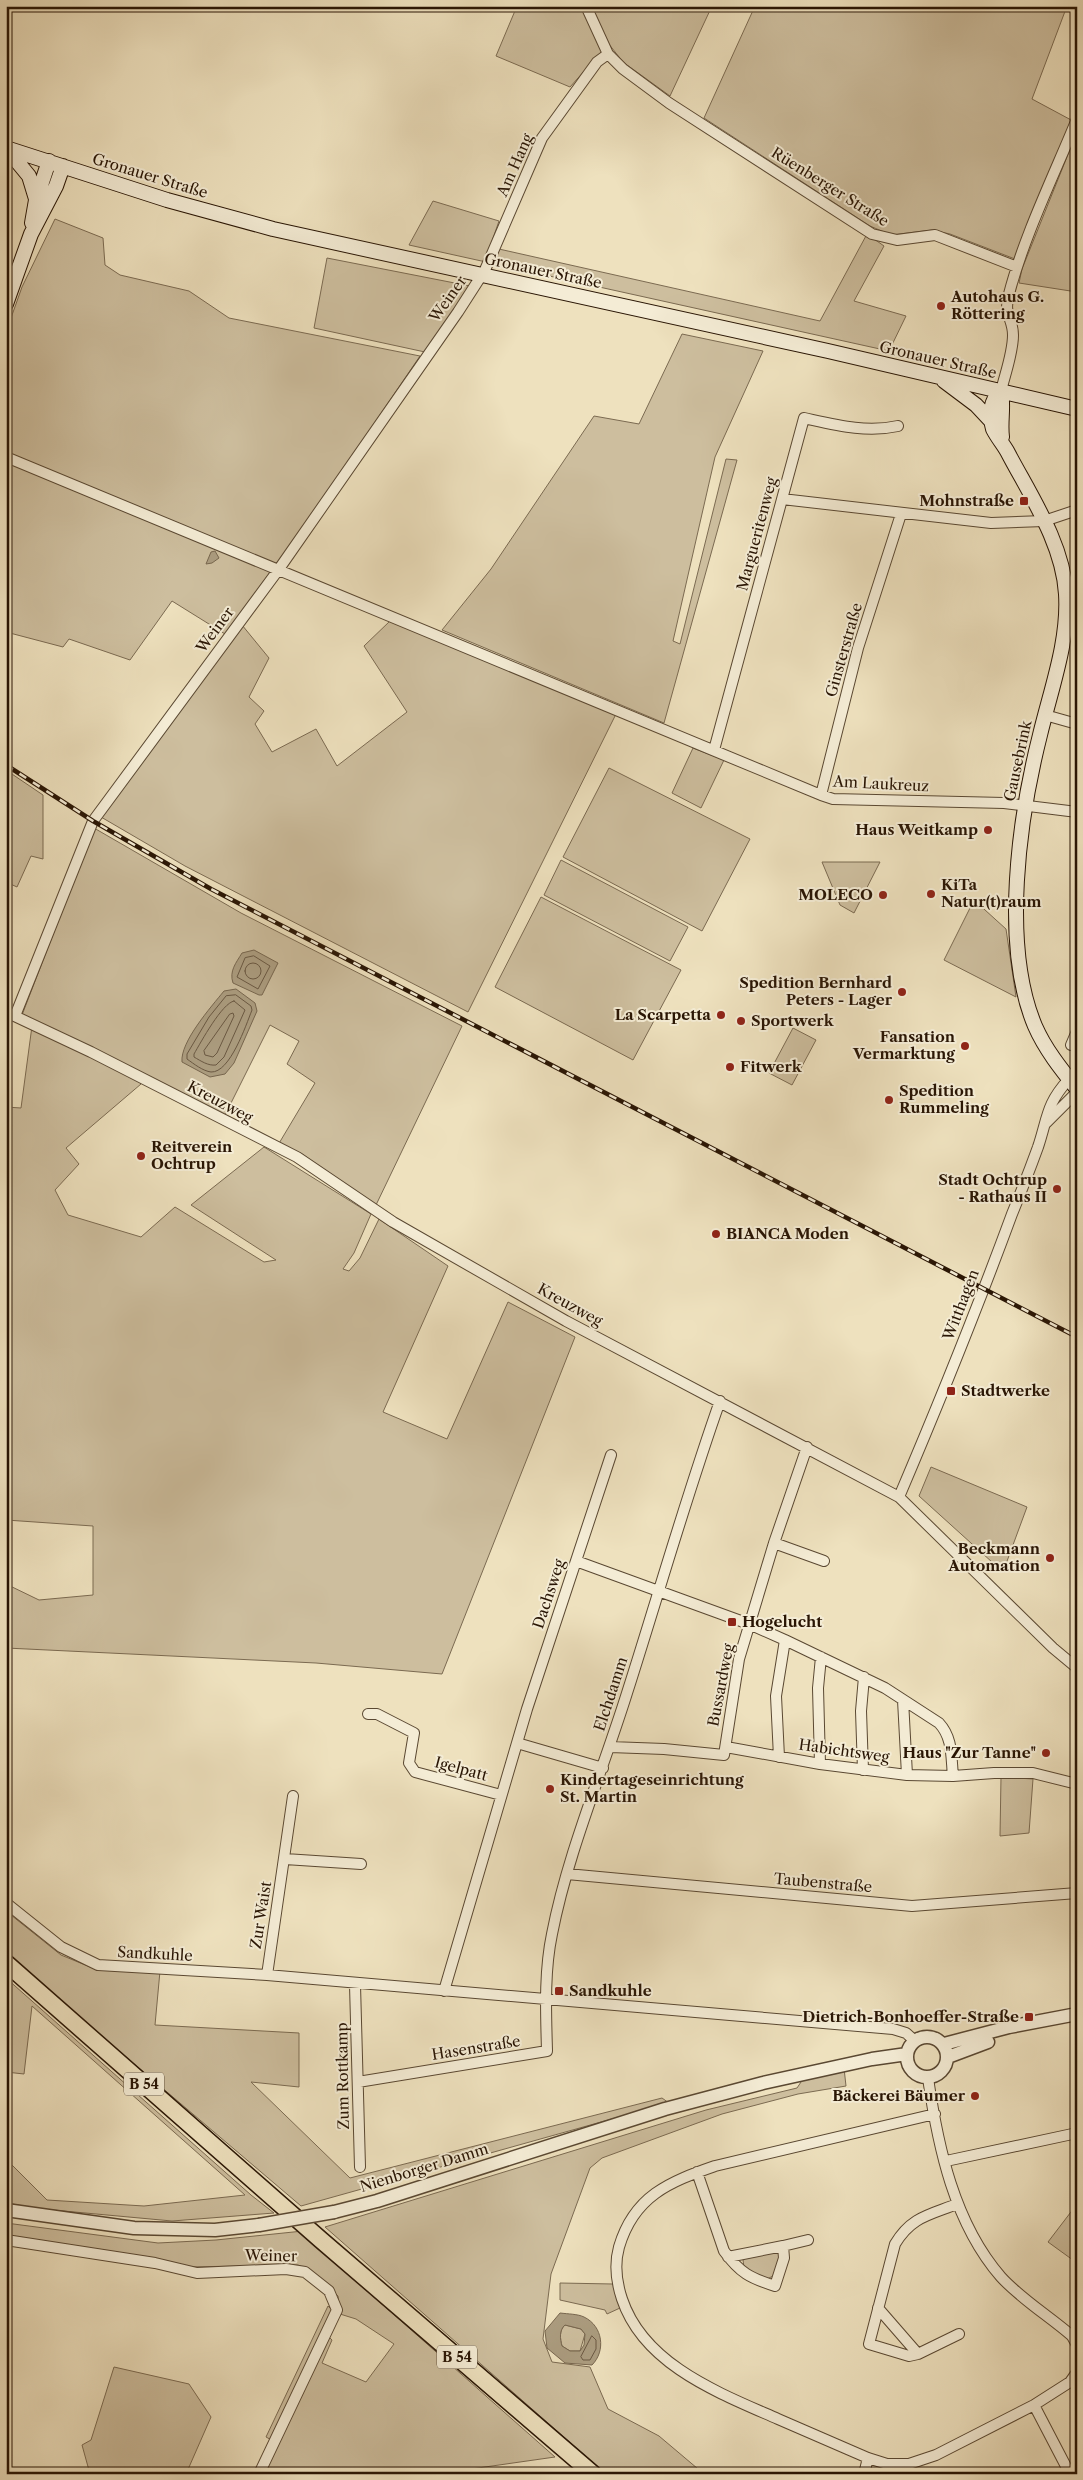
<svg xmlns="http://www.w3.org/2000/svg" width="1083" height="2480" font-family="'Libre Caslon Text',serif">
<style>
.green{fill:#cdbe9e;stroke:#7b6a51}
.water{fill:#ab9c7f;stroke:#77664e;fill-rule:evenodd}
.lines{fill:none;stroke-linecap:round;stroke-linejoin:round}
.shore{stroke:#6a5842;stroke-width:1}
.minor-casing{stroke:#5a4832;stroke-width:12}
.tertiary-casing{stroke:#5a4832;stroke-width:15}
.secondary-casing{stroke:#291504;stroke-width:16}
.trunk-casing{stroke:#291504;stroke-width:19}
.minor{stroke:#f4ecd5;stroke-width:10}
.tertiary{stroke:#f4ecd5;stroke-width:12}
.secondary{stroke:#f4ecd5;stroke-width:14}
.trunk{stroke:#eee1be;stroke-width:16}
.rail-casing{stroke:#291504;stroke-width:4.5}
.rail{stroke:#f4ecd5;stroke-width:2.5;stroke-dasharray:8;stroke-linecap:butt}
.tertiary-bridge-casing{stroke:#5a4832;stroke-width:15;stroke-linecap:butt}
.tertiary-bridge{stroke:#f4ecd5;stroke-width:12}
.poi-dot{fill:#8f2418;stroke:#f4ecd5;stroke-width:2}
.labels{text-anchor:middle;stroke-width:4;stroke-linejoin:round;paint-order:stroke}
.shield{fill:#f4ecd5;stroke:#665643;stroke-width:1}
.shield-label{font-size:14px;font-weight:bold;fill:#291504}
.street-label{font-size:15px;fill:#291504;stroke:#f4ecd5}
.poi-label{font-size:15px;font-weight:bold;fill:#291504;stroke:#f4ecd5;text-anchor:start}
</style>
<rect width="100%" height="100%" fill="#eee1be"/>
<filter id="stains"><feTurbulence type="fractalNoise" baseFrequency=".004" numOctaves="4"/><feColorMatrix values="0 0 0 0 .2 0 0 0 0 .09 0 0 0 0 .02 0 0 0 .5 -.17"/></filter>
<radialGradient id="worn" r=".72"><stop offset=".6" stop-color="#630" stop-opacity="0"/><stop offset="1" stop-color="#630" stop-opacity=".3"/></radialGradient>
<!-- green -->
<path class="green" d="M517,6H582L603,50L570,87L496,56Z
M591,6H712L670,96L623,62L608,43Z
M755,6H1067L1032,99L1073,121L1015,259L950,234L932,230L891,235L870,226L704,118Z
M1077,132V292L1019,283L1022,269Z
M433,201L499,221L490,247L820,321L867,234L884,246L854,301L906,316L889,351L409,245Z
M55,219L103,238L105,265L120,275L189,291L229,318L420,356L278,565L6,453V332L22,287Z
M327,258L470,286L425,352L314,328Z
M682,334L763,351L715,457L673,641L680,644L726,459L737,460L664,723L442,630L491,569L594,416L639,424Z
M6,460L271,571L225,634L172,601L130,660L69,639L63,647L6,632Z
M390,621L616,714L468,1012L185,866L101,817L242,625L269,658L249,697L264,711L255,724L272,752L316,729L337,766L407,712L364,646Z
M693,748L724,760L701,808L672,793Z
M609,768L750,839L702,931L563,857Z
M6,770L43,795V859L31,856L17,887L6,882Z
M94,828L241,913L462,1026L376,1205L302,1154L278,1145L315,1083L287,1064L299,1041L270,1025L224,1117L22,1015Z
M561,860L688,927L670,961L544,895Z
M822,862H880L854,913L840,905Z
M541,897L681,970L633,1060L495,987Z
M974,900L1006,929L1016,997L944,960Z
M32,1026L138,1081L141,1084L66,1148L79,1164L55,1190L68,1215L141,1237L175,1207L264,1262L276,1260L191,1205L264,1147L371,1214L354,1253L343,1269L349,1271L360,1258L379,1219L448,1266L383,1412L447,1439L508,1302L575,1337L442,1674L316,1663L6,1648V1584L39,1600L93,1595V1526L6,1520V1107L21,1108Z
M793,1028L816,1040L792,1085L769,1073Z
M931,1467L1027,1507L1003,1572L919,1496Z
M1001,1777L1033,1779L1029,1833L1000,1836Z
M6,1911L61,1955L95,1969L160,1971L155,2025L299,2033V2087L251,2082L350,2178L662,2098L669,2103L301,2206L6,1955Z
M6,1978L251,2195L274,2213L172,2221L42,2209L6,2203V2159L47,2200L144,2206L245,2195L32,2006L24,2074L6,2072Z
M844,2068L846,2086L798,2094L722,2114L602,2158L590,2168L551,2274L543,2339L552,2362L590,2367L608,2409L659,2436L704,2474H606L325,2227L706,2110L797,2088L803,2079Z
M1077,2204V2263L1048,2242Z
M6,2223L158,2243L216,2240L303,2231L349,2275L555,2457L436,2474H262L277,2443L266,2437L328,2306L334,2312L324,2332L332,2340L322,2363L366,2382L394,2344L356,2319L340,2314L338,2296L316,2274L298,2265L185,2267L6,2236Z
M772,2251L778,2253L780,2259L775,2275L767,2279L751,2273L744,2267L743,2260L748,2257Z
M560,2283L613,2284L620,2308L607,2314L605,2310L560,2300Z
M565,2325L581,2329L585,2334L580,2351H570L562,2346C560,2339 559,2330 565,2325Z
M114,2367L189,2384L211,2417L186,2474H90L82,2445L91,2440Z"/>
<!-- water -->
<path class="water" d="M215,551L219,558L212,563L206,564L211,552Z
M254,950L278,963L262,995H259L233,983C229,971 236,963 242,953Z
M236,989L255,1003L257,1011L234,1063L225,1074L210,1077L182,1062C180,1042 211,1007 224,991Z
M560,2313C568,2314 578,2314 584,2317C603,2326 606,2351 592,2365L565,2363L547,2348L545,2331ZM565,2325L581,2329L585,2334L584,2345L580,2351H570L562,2346C560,2339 559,2330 565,2325Z"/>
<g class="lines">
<!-- shore -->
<path class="shore" d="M254,956L270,966L258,989L237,977L245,958Z
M245 971a8 8 0 1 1 16 0a8 8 0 1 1-16 0Z
M236,995L251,1006L252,1010C246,1025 230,1073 211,1072C203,1071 194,1064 187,1059V1054L209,1017L226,996Z
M234,1001L245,1010L224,1057L216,1065C208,1066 201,1061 194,1057V1054C201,1042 222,1003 234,1001Z
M230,1014L233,1013L234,1016L217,1053L213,1057L205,1055L204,1051Z
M592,2336L596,2340V2349L590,2360H583L581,2357Z"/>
<!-- minor casing -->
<g class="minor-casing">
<path id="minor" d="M586,6L608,54L623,69L669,103L872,234L897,240L935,235L1017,267
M1001,391C1005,374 1013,353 1013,335C1013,318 1003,315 1009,294C1024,236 1054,175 1077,119
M6,457L821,795L833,799L1004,803L1077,812
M782,499L991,523L1044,521L1077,510
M1045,715L1077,724
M714,750L804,418C836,425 866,433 898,426
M821,795L858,648L901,514
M6,1012L91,1052L297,1157L393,1222L566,1321L899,1497L1053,1648L1077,1668
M15,1016L93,821L279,569L458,312L485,270L542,138L597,62L608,54
M1071,1045L1077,1031
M1046,1123L1077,1092
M899,1497C939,1403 977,1309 1012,1214C1021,1192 1030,1169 1038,1147C1048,1117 1046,1104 1069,1079
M774,1543L824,1561
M576,1561L749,1624L785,1640L885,1688L939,1723C953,1738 951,1757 953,1776
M903,1700L907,1775
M368,1714H377L414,1733L409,1763L415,1772L501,1795
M517,1743L603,1768
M610,1747L664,1749L724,1755L739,1659L774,1543L807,1447
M726,1747L820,1764L907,1775L953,1776L994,1773H1033L1077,1784
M779,1757L776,1696L785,1640
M820,1764L818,1688L821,1657
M863,1770L861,1711L864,1677
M285,1859L361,1864
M567,1874L912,1906L1077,1893
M6,1903L61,1947L98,1965L267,1975L893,2029L906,2033L915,2041
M267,1975L293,1796
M355,1985L360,2167
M444,1991L527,1709L611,1455
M928,2078C938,2147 954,2223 1001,2277C1021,2299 1049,2316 1072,2336L1077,2345
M358,2082L547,2051C546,2013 544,1972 552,1934C568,1852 602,1773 627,1693C658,1596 686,1497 720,1401
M935,2114L715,2166C669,2182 634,2196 619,2247C614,2265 616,2281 622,2299C644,2365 719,2393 778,2419C808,2432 838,2445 868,2458L887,2464H909L936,2455L1034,2405L1070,2382L1077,2372
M946,2161L1077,2133
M697,2172L724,2251C740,2273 750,2278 775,2286L784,2258L783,2246L728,2257
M957,2204C929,2215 911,2217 895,2244L869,2344L909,2356L918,2354L959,2334
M6,2240L155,2263L197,2273L286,2269L305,2272L329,2291L337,2310L259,2474
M783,2246L808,2240
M878,2308L918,2354
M1034,2405L1070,2474
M864,2474L868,2458"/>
</g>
<!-- tertiary casing -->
<g class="tertiary-casing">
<path id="tertiary" d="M907 2057a20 20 0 1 1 40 0a20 20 0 1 1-40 0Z
M944,2044L1009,2027L1077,2014
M948,2057L988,2042
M6,2210L134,2228L215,2230L259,2225
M334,2212L377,2201L665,2109L763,2083L872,2059L907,2054"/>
</g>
<!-- secondary casing -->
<g class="secondary-casing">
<path id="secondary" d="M6,148L167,200L273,229L828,351L1077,409
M6,148L29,176L36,199
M32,223L36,200L49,161
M6,304L31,234L56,186L63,166
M944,381L976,405L991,421
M1001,391C990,400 989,416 993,429C997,437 1003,444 1007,451C1030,495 1063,543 1066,594C1069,641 1051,689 1040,735C1019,818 1001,945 1035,1026C1045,1049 1061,1069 1077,1089
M1001,391C1004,407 1000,422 1002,437"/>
</g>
<!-- trunk casing -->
<g class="trunk-casing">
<path id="trunk" d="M6,1963L321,2240L593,2474"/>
</g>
<!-- minor -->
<use href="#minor" class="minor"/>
<!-- tertiary -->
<use href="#tertiary" class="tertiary"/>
<!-- secondary -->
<use href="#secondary" class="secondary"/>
<!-- trunk -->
<use href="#trunk" class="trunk"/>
<!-- rail casing -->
<g class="rail-casing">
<path id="rail" d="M6,765L93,821L211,889L1077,1337"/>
</g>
<!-- rail -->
<use href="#rail" class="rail"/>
<!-- tertiary-bridge casing -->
<g class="tertiary-bridge-casing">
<path id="tertiary-bridge" d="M259,2225L334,2212"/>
</g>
<!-- tertiary-bridge -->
<use href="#tertiary-bridge" class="tertiary-bridge"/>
</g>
<!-- markers -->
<g class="poi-dot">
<circle cx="941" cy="306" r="5"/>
<rect x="1019" y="496" width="10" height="10" rx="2.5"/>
<circle cx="988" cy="830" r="5"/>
<circle cx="931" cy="894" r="5"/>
<circle cx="883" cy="895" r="5"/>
<circle cx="902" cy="992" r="5"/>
<circle cx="721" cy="1015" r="5"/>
<circle cx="741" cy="1021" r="5"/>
<circle cx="965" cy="1046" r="5"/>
<circle cx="730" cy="1067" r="5"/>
<circle cx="889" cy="1100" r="5"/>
<circle cx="141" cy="1156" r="5"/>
<circle cx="1057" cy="1189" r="5"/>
<circle cx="716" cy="1234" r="5"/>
<rect x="946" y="1386" width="10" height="10" rx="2.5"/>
<circle cx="1050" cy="1558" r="5"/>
<rect x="727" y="1617" width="10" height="10" rx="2.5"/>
<circle cx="1046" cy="1753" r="5"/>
<circle cx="550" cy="1789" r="5"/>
<rect x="554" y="1986" width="10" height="10" rx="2.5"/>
<rect x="1024" y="2012" width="10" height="10" rx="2.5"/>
<circle cx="975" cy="2096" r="5"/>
</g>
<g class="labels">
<!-- shield labels -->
<g class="shield">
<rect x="124" y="2072.5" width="40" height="23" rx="4"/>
<rect x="437" y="2345.5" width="40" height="23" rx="4"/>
</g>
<g class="shield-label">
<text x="144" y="2089">B 54</text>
<text x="457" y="2362">B 54</text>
</g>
<!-- street labels -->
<g class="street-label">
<text transform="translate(515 165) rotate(-66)" y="5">Am Hang</text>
<text transform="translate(150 176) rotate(17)" y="5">Gronauer Straße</text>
<text transform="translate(830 187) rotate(32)" y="5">Rüenberger Straße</text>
<text transform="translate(543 271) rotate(12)" y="5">Gronauer Straße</text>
<text transform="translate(448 299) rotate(-55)" y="5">Weiner</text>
<text transform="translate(938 360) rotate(13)" y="5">Gronauer Straße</text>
<text transform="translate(757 534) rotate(-75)" y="5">Margueritenweg</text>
<text transform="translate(215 630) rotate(-54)" y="5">Weiner</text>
<text transform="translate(844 650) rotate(-74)" y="5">Ginsterstraße</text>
<text transform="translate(1018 761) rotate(-78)" y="5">Gausebrink</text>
<text transform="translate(881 784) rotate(3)" y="5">Am Laukreuz</text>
<text transform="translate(220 1102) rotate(28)" y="5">Kreuzweg</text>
<text transform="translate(570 1305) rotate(29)" y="5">Kreuzweg</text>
<text transform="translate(961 1305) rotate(-69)" y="5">Witthagen</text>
<text transform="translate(549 1594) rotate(-72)" y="5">Dachsweg</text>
<text transform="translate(721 1685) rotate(-79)" y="5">Bussardweg</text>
<text transform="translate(611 1694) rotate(-72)" y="5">Elchdamm</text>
<text transform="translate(844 1751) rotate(8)" y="5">Habichtsweg</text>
<text transform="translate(461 1769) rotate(15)" y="5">Igelpatt</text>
<text transform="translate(823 1883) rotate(5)" y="5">Taubenstraße</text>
<text transform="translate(261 1915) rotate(-81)" y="5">Zur Waist</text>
<text transform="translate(155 1954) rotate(3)" y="5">Sandkuhle</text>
<text transform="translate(476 2048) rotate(-9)" y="5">Hasenstraße</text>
<text transform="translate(343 2076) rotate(-91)" y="5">Zum Rottkamp</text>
<text transform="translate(424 2168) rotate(-17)" y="5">Nienborger Damm</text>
<text transform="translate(271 2256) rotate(1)" y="5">Weiner</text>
</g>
<!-- poi labels -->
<g class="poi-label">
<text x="951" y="302">Autohaus G.<tspan x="951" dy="17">Röttering</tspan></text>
<text x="1014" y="506" text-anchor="end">Mohnstraße</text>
<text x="978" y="835" text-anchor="end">Haus Weitkamp</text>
<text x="941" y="890">KiTa<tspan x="941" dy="17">Natur(t)raum</tspan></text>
<text x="873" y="900" text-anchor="end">MOLECO</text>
<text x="892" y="988" text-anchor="end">Spedition Bernhard<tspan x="892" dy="17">Peters - Lager</tspan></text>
<text x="711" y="1020" text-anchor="end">La Scarpetta</text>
<text x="751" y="1026">Sportwerk</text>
<text x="955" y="1042" text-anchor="end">Fansation<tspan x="955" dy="17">Vermarktung</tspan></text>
<text x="740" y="1072">Fitwerk</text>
<text x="899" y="1096">Spedition<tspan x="899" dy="17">Rummeling</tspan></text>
<text x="151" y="1152">Reitverein<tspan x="151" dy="17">Ochtrup</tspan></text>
<text x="1047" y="1185" text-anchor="end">Stadt Ochtrup<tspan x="1047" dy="17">- Rathaus II</tspan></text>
<text x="726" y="1239">BIANCA Moden</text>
<text x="961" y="1396">Stadtwerke</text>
<text x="1040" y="1554" text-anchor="end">Beckmann<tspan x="1040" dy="17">Automation</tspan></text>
<text x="742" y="1627">Hogelucht</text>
<text x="1036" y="1758" text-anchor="end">Haus "Zur Tanne"</text>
<text x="560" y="1785">Kindertageseinrichtung<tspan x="560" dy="17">St. Martin</tspan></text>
<text x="569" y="1996">Sandkuhle</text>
<text x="1019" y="2022" text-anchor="end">Dietrich-Bonhoeffer-Straße</text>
<text x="965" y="2101" text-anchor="end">Bäckerei Bäumer</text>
</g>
</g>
<!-- margin -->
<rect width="1083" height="2480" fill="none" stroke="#eee1be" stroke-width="25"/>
<rect x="8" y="8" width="1068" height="2465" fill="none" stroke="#291504" stroke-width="2.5"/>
<rect x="12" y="12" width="1058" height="2455" fill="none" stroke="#291504"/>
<rect width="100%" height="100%" filter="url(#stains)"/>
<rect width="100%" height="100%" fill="url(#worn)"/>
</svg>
